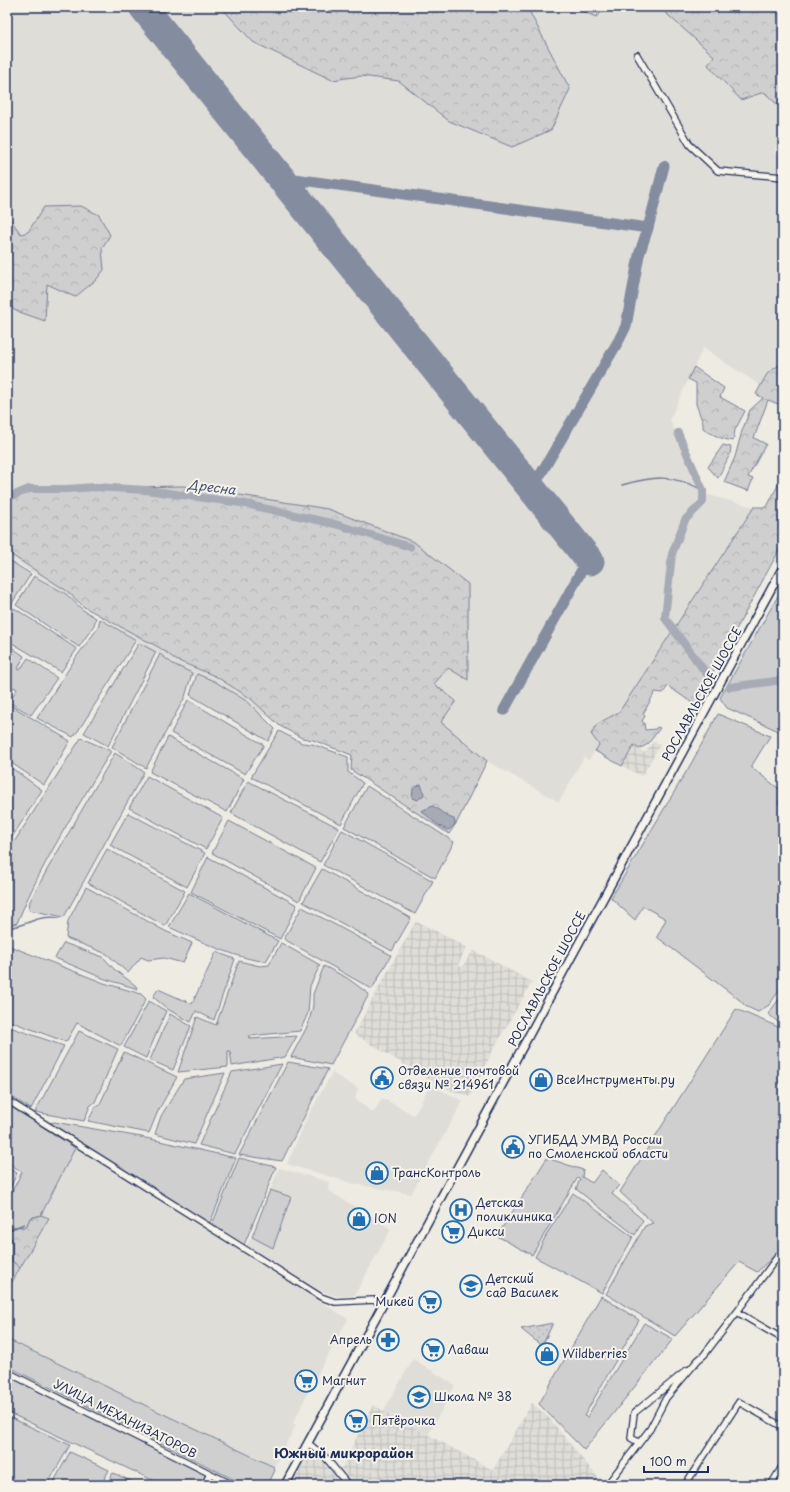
<svg xmlns="http://www.w3.org/2000/svg" width="790" height="1492" font-family="'Playpen Sans',sans-serif">
<style>
.built{fill:#deddd8}
.industrial{fill:url(#industrial-grid)}
.grass{fill:url(#grass-dots);stroke:#757f96}
.forest{fill:url(#forest-crowns);stroke:#757f96}
.garden{fill:#cfcfcf;stroke:#757f96}
.water{fill:#a6abb5;stroke:#6e7992}
.lines{fill:none;stroke-linecap:round;stroke-linejoin:round}
.stream{stroke:#6e7992;stroke-width:1.5}
.river{stroke:#a6abb5;stroke-width:8}
.taxiway{stroke:#848da0;stroke-width:11}
.runway{stroke:#848da0;stroke-width:29}
.minor-casing{stroke:#1b2f5e;stroke-width:8}
.major-casing{stroke:#1b2f5e;stroke-width:10}
.minor{stroke:#f7f3e8;stroke-width:5.5}
.major{stroke:#f7f3e8;stroke-width:7}
.labels{text-anchor:middle;stroke-width:4;stroke-linejoin:round;paint-order:stroke}
.street-label{font-size:12px;fill:#1b2f5e;stroke:#f7f3e8}
.poi-label{font-size:12px;fill:#1b2f5e;stroke:#f7f3e8;text-anchor:start}
.water-label{font-size:13px;font-style:italic;fill:#455478;stroke:#f7f3e8}
.neighbourhood-label{font-size:13px;font-weight:bold;fill:#1b2f5e;stroke:#f7f3e8}
</style>
<defs>
<pattern id="industrial-grid" width="8" height="8" patternUnits="userSpaceOnUse"><rect width="8" height="8" fill="#deddd8"/><path d="M0 4h8M4 0v8" fill="none" stroke="#bebebc"/></pattern>
<pattern id="grass-dots" width="8" height="8" patternUnits="userSpaceOnUse"><rect width="8" height="8" fill="#cfcfcf"/><path d="M2 2h.1M6 6h.1" fill="none" stroke="#b1b2b4" stroke-width="1.8" stroke-linecap="round"/></pattern>
<pattern id="forest-crowns" width="20" height="18" patternUnits="userSpaceOnUse"><rect width="20" height="18" fill="#cfcfcf"/><path d="M2 6a3 3 0 1 1 6 0M12 15a3 3 0 1 1 6 0" fill="none" stroke="#b1b2b4"/></pattern>
</defs>
<rect width="100%" height="100%" fill="#eeebe2"/>
<filter id="ink" filterUnits="userSpaceOnUse"><feTurbulence type="fractalNoise" baseFrequency=".025" numOctaves="2"/><feDisplacementMap in="SourceGraphic" scale="8" xChannelSelector="R" yChannelSelector="G"/><feConvolveMatrix kernelMatrix="1 2 1 2 8 2 1 2 1" color-interpolation-filters="sRGB"/></filter>
<g filter="url(#ink)">
<!-- built -->
<path class="built" d="M7,7H757L783,25V131L774,153L783,154V293L777,302L783,306V357L779,365L767,374L761,386L703,348L670,419L682,451L704,494L754,507L619,712L597,724L599,745L589,760L584,757L559,802L487,761L478,753L466,748L286,727L179,668L7,556Z
M332,1073L358,1088L355,1099L373,1113L382,1098L414,1115L430,1085L463,1101L411,1194L355,1184L287,1164L307,1118Z
M75,1148L348,1319L312,1384L293,1423L296,1425L274,1467L7,1339V1291L49,1218L41,1215Z
M279,1168L329,1182L328,1190L391,1229L354,1296H335L319,1290L246,1246L252,1237L273,1248L291,1198L270,1190Z
M413,1359L455,1385L428,1435L384,1410Z"/>
<!-- industrial -->
<path class="industrial" d="M654,741L660,745L642,776L622,766L635,745L644,753Z
M416,921L467,947L458,965L462,967L473,950L532,982L492,1052L470,1097L447,1089L430,1080L354,1034L378,989Z
M532,1403L549,1418L604,1485H354L341,1469L373,1405L493,1470Z
M313,1456L323,1462L342,1485H292L306,1458Z"/>
<!-- grass -->
<path class="grass" d="M553,1323L542,1346L521,1329Z"/>
<!-- forest -->
<path class="forest" d="M221,7H527L570,89L551,130L512,147L449,121L399,81L361,76L332,80L253,42Z
M572,7H608L596,17Z
M659,7H783V110L764,92L741,100L708,65L714,56Z
M81,206L99,215L110,235L102,248L104,270L96,280L75,297L47,284L45,321L14,310L7,299V215L21,234L28,232L44,207Z
M779,365L783,367V406L768,400L754,438L766,444L748,477L753,479L748,491L724,482L735,457L742,431L750,410L763,398L756,394L767,374Z
M694,367L724,388L720,397L745,411L735,430L733,441C721,439 713,435 703,428V423L696,404V383L688,379Z
M723,445L731,447L730,454L718,478L708,467Z
M783,475V543L695,705L668,686L663,693L655,692L643,714L645,716L642,721L644,723L645,730L656,729L657,727L660,728L648,744L639,749L634,745L622,766L595,751L599,745L591,734L597,724L619,712L754,507H767Z
M183,486L328,509L414,542L468,584V680L448,668L434,684L456,701L441,722L487,761L457,822L449,834L351,770L352,755L313,740L302,738L280,726L250,698L215,676L176,660L160,648L84,607L67,591L7,552V495L62,488Z
M41,1215L49,1218L20,1268L12,1261V1239H7V1226L26,1227L30,1218Z"/>
<!-- garden -->
<path class="garden" d="M7,559L31,574L12,603L7,600Z
M34,576L66,594L83,610L96,618L94,625L79,647L16,605Z
M783,587V733L727,708L720,698Z
M14,608L77,649L61,672L7,640V620Z
M100,619L136,640L78,731L73,737L37,718L77,656L98,628Z
M139,643L156,652L108,746L84,733Z
M7,644L24,656L18,669L20,670L28,658L57,678L31,715L9,702L17,689L14,687L7,697Z
M160,654L173,664L192,673L185,697L146,768L112,747Z
M197,674L214,681L248,702L275,729L268,741L190,695Z
M188,700L264,745L245,774L171,733Z
M7,703L70,741L44,785L7,760Z
M718,714L770,736L751,767L783,792L778,803L783,808V985L769,1005L758,1012L745,1006L741,1001L657,937L666,919L643,906L635,920L611,898L692,762Z
M279,731L302,743L312,744L348,757V772L363,783L341,824L251,777Z
M168,737L244,779L227,812L150,772Z
M81,738L111,751C78,807 41,863 17,923L7,926V853Z
M115,753L144,772L64,917L29,910L30,901L47,870Z
M9,766L42,790L7,845V769Z
M147,776L223,818L206,849L129,808Z
M248,781L339,828L320,862L231,813Z
M367,786L454,842L435,878L344,827Z
M128,813L205,853L187,887L110,845Z
M229,821L316,868L299,901L212,853Z
M342,830L433,881L415,914L323,865Z
M107,849L185,891L165,926L88,883Z
M208,857L297,905L280,939L191,892Z
M322,869L411,918L392,951L303,902Z
M86,887L165,931L192,943L183,963L164,958L148,960L141,957L128,973L107,954L66,938L68,921Z
M189,893L278,941L266,961C241,961 193,938 169,927Z
M302,907L391,955L372,989L284,939Z
M64,943L103,957L115,970L135,985L138,989L105,979L55,958Z
M281,943L320,965L310,986L308,1013L300,1031L249,1036L250,1039L297,1036L285,1057L232,1066L230,1051H228V1067L178,1072L197,1017L216,1025L239,961L260,966L269,965Z
M7,945L104,983L141,994L146,999L121,1046L77,1023L66,1042L7,1020Z
M216,952L235,959L214,1020L196,1011L191,1022L169,1010L153,997L158,989L192,1004Z
M324,966L347,978L369,994L331,1065L291,1057L308,1025L313,1006V994Z
M783,994V1026L768,1014Z
M149,1001L166,1011L146,1058L124,1047Z
M736,1009L776,1026L783,1031V1258L778,1252L757,1272L739,1262L675,1336L606,1294L645,1226L653,1223L620,1192Z
M170,1014L191,1026L173,1070L150,1060Z
M7,1026L64,1046L31,1109L7,1094Z
M79,1031L118,1049L95,1102L90,1106L84,1121L35,1112Z
M124,1052L177,1077L158,1111L149,1133L88,1121L96,1106H99Z
M288,1062L328,1069L282,1161L239,1155Z
M282,1064L235,1154L199,1145L232,1072Z
M225,1073L194,1144L155,1134L161,1116L184,1079Z
M10,1105L75,1148L41,1215L30,1218L26,1227L7,1226V1201L22,1172L7,1162V1111Z
M54,1122L141,1137L236,1158L210,1223L50,1123Z
M239,1158L276,1167L244,1245L212,1225Z
M547,1158L583,1170L582,1177L592,1183L602,1170L619,1185L612,1194L643,1220L635,1235L576,1189L580,1179L578,1177L532,1255L497,1236Z
M7,1167L17,1173L7,1195Z
M270,1190L291,1197L273,1248L252,1237Z
M573,1193L633,1237L602,1293L535,1257L548,1232Z
M7,1239H12V1261L20,1268L7,1291Z
M601,1296L639,1320L584,1416L587,1417L644,1323L673,1339L584,1450L539,1404Z
M7,1339L274,1467L275,1470L268,1485H245L7,1366Z
M7,1372L208,1472L200,1485H163L7,1412Z
M7,1416L70,1445L47,1485H7Z
M70,1452L109,1470L101,1485H52Z
M113,1473L140,1485H106Z"/>
<!-- water -->
<path class="water" d="M421,784L424,794L418,800L412,798L413,789Z
M433,806C440,810 446,817 454,819L455,824L450,829L447,830C434,824 431,818 421,811Z"/>
<g class="lines">
<!-- stream -->
<path class="stream" d="M622,485C655,476 671,474 703,490
M7,928C28,926 37,914 59,918
M7,1231L24,1224"/>
<!-- river -->
<path class="river" d="M678,433L703,490V502L685,520L672,554L665,618L706,673
M7,498L29,489H67L95,487L146,490L241,503L335,524L410,547
M730,687L783,680"/>
<!-- taxiway -->
<path class="taxiway" d="M280,177L648,228
M532,489L619,340L626,326L639,255L648,228L664,166
M504,710L588,559"/>
<!-- runway -->
<path class="runway" d="M143,7L590,561"/>
<!-- minor casing -->
<g class="minor-casing">
<path id="minor" d="M637,55L690,145L718,171L783,177
M7,1100L321,1297L335,1302L374,1300L384,1304
M737,1312L783,1339
M7,1372L233,1485
M638,1442L631,1438L634,1413L687,1370
M308,1443L326,1458L348,1485
M204,1485L210,1474
M609,1485L610,1481L650,1429L666,1398L698,1360L704,1355L737,1312L778,1256
M685,1485L739,1402L783,1427
M771,1485L783,1465"/>
</g>
<!-- major casing -->
<g class="major-casing">
<path id="major" d="M285,1485L783,567"/>
</g>
<!-- minor -->
<use href="#minor" class="minor"/>
<!-- major -->
<use href="#major" class="major"/>
</g>
</g>
<!-- icons -->
<defs>
<g id="civic-ring" transform="scale(1.15)"><circle r="9.5" fill="#f7f3e8" stroke="#1f6fb2" stroke-width="1.5"/><path d="M-.6-6.5H3V-4.5H.6V-3L4-1V1h2V6H-6V1h2V-1L-.6-3ZM-1.2 2.5V6h2.4V2.5Z" fill="#1f6fb2"/></g>
<g id="shop-ring" transform="scale(1.15)"><circle r="9.5" fill="#f7f3e8" stroke="#1f6fb2" stroke-width="1.5"/><path d="M-5-2.5h2.3a2.7 3.5 0 0 1 5.4 0H5L5.5 6h-11ZM-1.5-2.5h3a1.5 2.3 0 0 0-3 0Z" fill="#1f6fb2"/></g>
<g id="hospital-ring" transform="scale(1.15)"><circle r="9.5" fill="#f7f3e8" stroke="#1f6fb2" stroke-width="1.5"/><path d="M-5-5h3v3.5h4V-5h3V5h-3V1.5h-4V5h-3Z" fill="#1f6fb2"/></g>
<g id="supermarket-ring" transform="scale(1.15)"><circle r="9.5" fill="#f7f3e8" stroke="#1f6fb2" stroke-width="1.5"/><path d="M-6-5.5h2.5l.6 2H6L4.5 2H-2.5L-4.4-4H-6ZM-1.5 3.2a1.3 1.3 0 1 0 .1 0ZM3 3.2a1.3 1.3 0 1 0 .1 0Z" fill="#1f6fb2"/></g>
<g id="school-ring" transform="scale(1.15)"><circle r="9.5" fill="#f7f3e8" stroke="#1f6fb2" stroke-width="1.5"/><path d="M0-5L7-2L0 1L-7-2ZM-4 1L0 2.5L4 1V4Q0 6-4 4Z" fill="#1f6fb2"/></g>
<g id="pharmacy-ring" transform="scale(1.15)"><circle r="9.5" fill="#f7f3e8" stroke="#1f6fb2" stroke-width="1.5"/><path d="M-2-6h4v4h4v4h-4v4h-4v-4h-4v-4h4Z" fill="#1f6fb2"/></g>
</defs>
<g fill-rule="evenodd">
<use href="#civic-ring" x="382" y="1078"/>
<use href="#shop-ring" x="541" y="1080"/>
<use href="#civic-ring" x="513" y="1147"/>
<use href="#shop-ring" x="377" y="1173"/>
<use href="#hospital-ring" x="461" y="1210"/>
<use href="#shop-ring" x="359" y="1219"/>
<use href="#supermarket-ring" x="453" y="1232"/>
<use href="#school-ring" x="471" y="1286"/>
<use href="#supermarket-ring" x="430" y="1302"/>
<use href="#pharmacy-ring" x="388" y="1340"/>
<use href="#supermarket-ring" x="433" y="1350"/>
<use href="#shop-ring" x="547" y="1354"/>
<use href="#supermarket-ring" x="306" y="1381"/>
<use href="#school-ring" x="419" y="1397"/>
<use href="#supermarket-ring" x="356" y="1421"/>
</g>
<g class="labels">
<!-- street labels -->
<g class="street-label">
<text transform="translate(702 694) rotate(-61)" y="4">РОСЛАВЛЬСКОЕ ШОССЕ</text>
<text transform="translate(547 979) rotate(-62)" y="4">РОСЛАВЛЬСКОЕ ШОССЕ</text>
<text transform="translate(125 1419) rotate(27)" y="4">УЛИЦА МЕХАНИЗАТОРОВ</text>
</g>
<!-- poi labels -->
<g class="poi-label">
<text x="398" y="1075">Отделение почтовой<tspan x="398" dy="14">связи № 214961</tspan></text>
<text x="556" y="1084">ВсеИнструменты.ру</text>
<text x="528" y="1144">УГИБДД УМВД России<tspan x="528" dy="14">по Смоленской области</tspan></text>
<text x="392" y="1177">ТрансКонтроль</text>
<text x="476" y="1207">Детская<tspan x="476" dy="14">поликлиника</tspan></text>
<text x="374" y="1223">ION</text>
<text x="468" y="1236">Дикси</text>
<text x="486" y="1283">Детский<tspan x="486" dy="14">сад Василек</tspan></text>
<text x="414" y="1306" text-anchor="end">Микей</text>
<text x="372" y="1344" text-anchor="end">Апрель</text>
<text x="448" y="1354">Лаваш</text>
<text x="562" y="1358">Wildberries</text>
<text x="322" y="1385">Магнит</text>
<text x="434" y="1401">Школа № 38</text>
<text x="372" y="1425">Пятёрочка</text>
</g>
<!-- water labels -->
<g class="water-label">
<text transform="translate(212 487) rotate(7)" y="5">Дресна</text>
</g>
<!-- neighbourhood labels -->
<g class="neighbourhood-label">
<text x="344" y="1458">Южный микрорайон</text>
</g>
</g>
<!-- margin -->
<rect width="790" height="1492" fill="none" stroke="#f7f3e8" stroke-width="24"/>
<rect x="12" y="12" width="766" height="1468" fill="none" stroke="#1b2f5e" stroke-width="1.5" filter="url(#ink)"/>
<!-- scale -->
<path d="M644 1466v6h64v-6" fill="none" stroke="#1b2f5e" stroke-width="2"/>
<text x="650" y="1466" font-size="12" fill="#1b2f5e" stroke="#f7f3e8" stroke-width="3" paint-order="stroke">100 m</text>
</svg>
